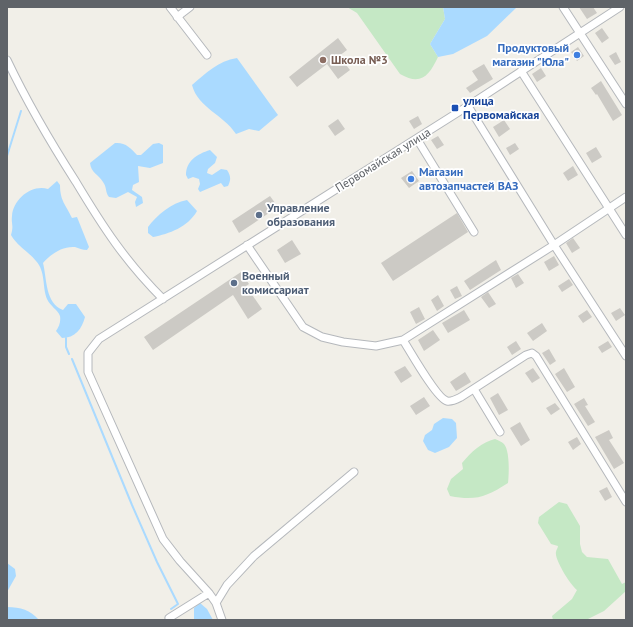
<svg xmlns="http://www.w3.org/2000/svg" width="633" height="627" font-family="'PT Sans',sans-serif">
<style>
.green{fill:#c5e8c5}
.water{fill:#aadaff}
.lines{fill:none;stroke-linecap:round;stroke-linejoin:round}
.stream{stroke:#aadaff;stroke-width:2}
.building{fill:#cccac5}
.minor-casing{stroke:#b5b8bc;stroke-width:9}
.minor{stroke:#fff;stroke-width:7}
.shop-dot{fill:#3f7fe0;stroke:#fff;stroke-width:1.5}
.education-dot{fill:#8d6e63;stroke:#fff;stroke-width:1.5}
.transit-dot{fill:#1a4fb4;stroke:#fff;stroke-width:1.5}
.service-dot{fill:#5c6f8a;stroke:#fff;stroke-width:1.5}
.labels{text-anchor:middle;stroke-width:3.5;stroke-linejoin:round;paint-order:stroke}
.shop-label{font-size:12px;font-weight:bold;fill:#366cbe;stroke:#fff;text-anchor:end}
.education-label{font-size:12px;font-weight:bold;fill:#785e54;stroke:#fff;text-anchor:start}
.transit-label{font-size:12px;font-weight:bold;fill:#164399;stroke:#fff;text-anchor:start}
.street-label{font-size:12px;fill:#5f6368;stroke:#fff}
.service-label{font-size:12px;font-weight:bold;fill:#4e5e75;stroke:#fff;text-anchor:start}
</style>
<rect width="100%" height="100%" fill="#f1efe8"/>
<!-- green -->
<path class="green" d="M347,7H443L445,19L430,44L438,57C429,76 421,86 400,74L357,13Z
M495,439C498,440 502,442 504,444C510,451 509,474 508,483C486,497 476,501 450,496L447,489L451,479L463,469L462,463C471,452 482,442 495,439Z
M559,502L567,504L580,526V544L582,552L587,557L608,559L622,584L626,582V591L604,611L586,620H553L552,616L572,599L577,590C571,586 554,559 556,552C556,550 558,548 558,546L551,544L538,523L539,517Z"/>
<!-- water -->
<path class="water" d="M443,7H517L487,36L453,54L438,57L430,44L445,19Z
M237,58L278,115L259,131L249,129L236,134C223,114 198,108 192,85C206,73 218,61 237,58Z
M115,143C125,142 131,148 137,155H141L153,144L159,143L163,145V163L150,168L138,166L139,182L133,185L132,190L142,197L143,203L136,207L135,202L137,197L128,192L116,198L109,197C105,192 107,187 103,182C98,174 91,173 90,163Z
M210,150L217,157L215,163L208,169L207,173L212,175L221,169L227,170C231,176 231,180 228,186L224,187L221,183L200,192L198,189L200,184L199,179L193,177L188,179L186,175C186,161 197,154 210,150Z
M57,181L60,185C60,201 66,205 72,218L77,217L89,247L87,250C82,250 79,248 75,247C62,246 51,254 43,263C47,279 45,303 63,310L68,304H76L85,317C82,329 75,338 62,338L56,331C59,327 61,322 60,316C58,310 50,306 47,299C42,287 46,272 36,261C28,251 17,246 11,235C14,225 11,224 12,216C13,199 32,184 48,189Z
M187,200L197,211C188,227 169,234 153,237L148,233V227C157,215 171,203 187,200Z
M443,418L452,419L456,423L457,438L449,447L435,453L428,450L423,441L425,435L432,430L434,424Z
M7,563L15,569L16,576L7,592Z
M200,603L207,609L213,620H194V608Z
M7,607C21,607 30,610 39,620H7Z"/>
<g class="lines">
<!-- stream -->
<path class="stream" d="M7,156L21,111
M66,338V347L69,354
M72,359L132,505L157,562L178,604L171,609"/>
</g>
<!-- building -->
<path class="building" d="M579,7H593L597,13L587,19Z
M602,28L609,38L602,43L595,33Z
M338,38L347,50L339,56L350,70L338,79L327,64L297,87L289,77Z
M578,47L584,56L577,61L571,52Z
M616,52L621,62L615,65L609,56Z
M484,64L493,79L470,93L466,88L478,80L472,71Z
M541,68L546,76L537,82L532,74Z
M601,81L622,115L613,121L597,94L596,95L591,88Z
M418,116L422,124L414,129L409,121Z
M338,119L345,129L335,136L328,126Z
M504,120L510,129L499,137L493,127Z
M438,136L444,145L437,149L431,140Z
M515,143L519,149L510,155L506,148Z
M596,147L602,157L592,163L586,153Z
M573,166L578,175L568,181L563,173Z
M412,171L419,181L409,188L401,178Z
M270,196L278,207L239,233L232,221Z
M457,213L468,232L393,281L381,263Z
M573,238L580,248L572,253L566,243Z
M292,240L301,254L285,263L277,250Z
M554,256L559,265L549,271L544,262Z
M496,260L501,270L470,290L464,281Z
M241,272L249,284L246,286L262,309L248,319L233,295L153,350L144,337Z
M518,274L524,283L516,288L511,278Z
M569,279L573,285L562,292L558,286Z
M457,286L462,296L455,299L450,290Z
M488,292L496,304L489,308L481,297Z
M438,295L444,306L437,311L431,300Z
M419,307L425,319L416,324L410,312Z
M620,308L625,315L616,321L611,313Z
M464,310L470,320L448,333L442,323Z
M587,310L592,317L583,323L578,316Z
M542,323L547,331L533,341L527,333Z
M433,330L440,340L424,351L418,340Z
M516,341L521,349L512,355L507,347Z
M608,341L612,347L602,353L598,347Z
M549,349L556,361L550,365L542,353Z
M405,366L412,376L401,383L394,372Z
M533,368L540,378L532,383L525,373Z
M564,368L575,387L567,392L555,374Z
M465,372L471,382L456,391L450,382Z
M498,393L508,410L499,415L490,398Z
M424,397L430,406L416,415L410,406Z
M584,398L588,405L585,406L595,422L588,426L574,404Z
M555,403L560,409L551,415L546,408Z
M520,422L530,440L521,446L510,428Z
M609,430L613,438L609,440L624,463L614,469L595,437Z
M577,437L581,444L573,450L568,442Z
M607,487L612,497L605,501L599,491Z"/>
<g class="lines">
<!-- minor casing -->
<g class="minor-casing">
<path id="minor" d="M170,7L207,55
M563,7L626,104
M177,17L190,7
M7,60C27,102 51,143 76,182C103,227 125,261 163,299
M521,71L626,235
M468,106L554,245L626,356
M417,139L474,232
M247,245L303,327L322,337L343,342L376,346L403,340L554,245L626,197
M403,340C410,351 437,399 447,401C452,402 457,399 461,397L526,355L532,353L536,356L626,502
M474,389L500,432
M216,603L227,585L254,556L354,472
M170,620L169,618L209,593
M222,620L216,603L209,593L180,561L163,539L88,372V353L99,339L468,106L620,7"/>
</g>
<!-- minor -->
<use href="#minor" class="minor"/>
</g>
<!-- markers -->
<g class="shop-dot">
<circle cx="577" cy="55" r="4"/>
<circle cx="411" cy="179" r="4"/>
</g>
<circle class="education-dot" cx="323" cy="60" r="4"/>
<rect class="transit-dot" x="451" y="104" width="8" height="8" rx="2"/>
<g class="service-dot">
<circle cx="259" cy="215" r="4"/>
<circle cx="234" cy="283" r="4"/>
</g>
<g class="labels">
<!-- shop labels -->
<g class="shop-label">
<text x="569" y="52">Продуктовый<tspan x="569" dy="14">магазин "Юла"</tspan></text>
<text x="419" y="176" text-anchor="start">Магазин<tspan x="419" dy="14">автозапчастей ВАЗ</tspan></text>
</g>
<!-- education labels -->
<g class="education-label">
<text x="331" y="64">Школа №3</text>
</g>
<!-- transit labels -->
<g class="transit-label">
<text x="463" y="105">улица<tspan x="463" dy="14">Первомайская</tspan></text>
</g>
<!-- street labels -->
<g class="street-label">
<text transform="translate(383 160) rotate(-32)" y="4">Первомайская улица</text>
</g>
<!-- service labels -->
<g class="service-label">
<text x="267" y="212">Управление<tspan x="267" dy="14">образования</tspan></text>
<text x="242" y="280">Военный<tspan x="242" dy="14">комиссариат</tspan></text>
</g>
</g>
<!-- border -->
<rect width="633" height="627" fill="none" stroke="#5f6368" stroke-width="16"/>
</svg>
